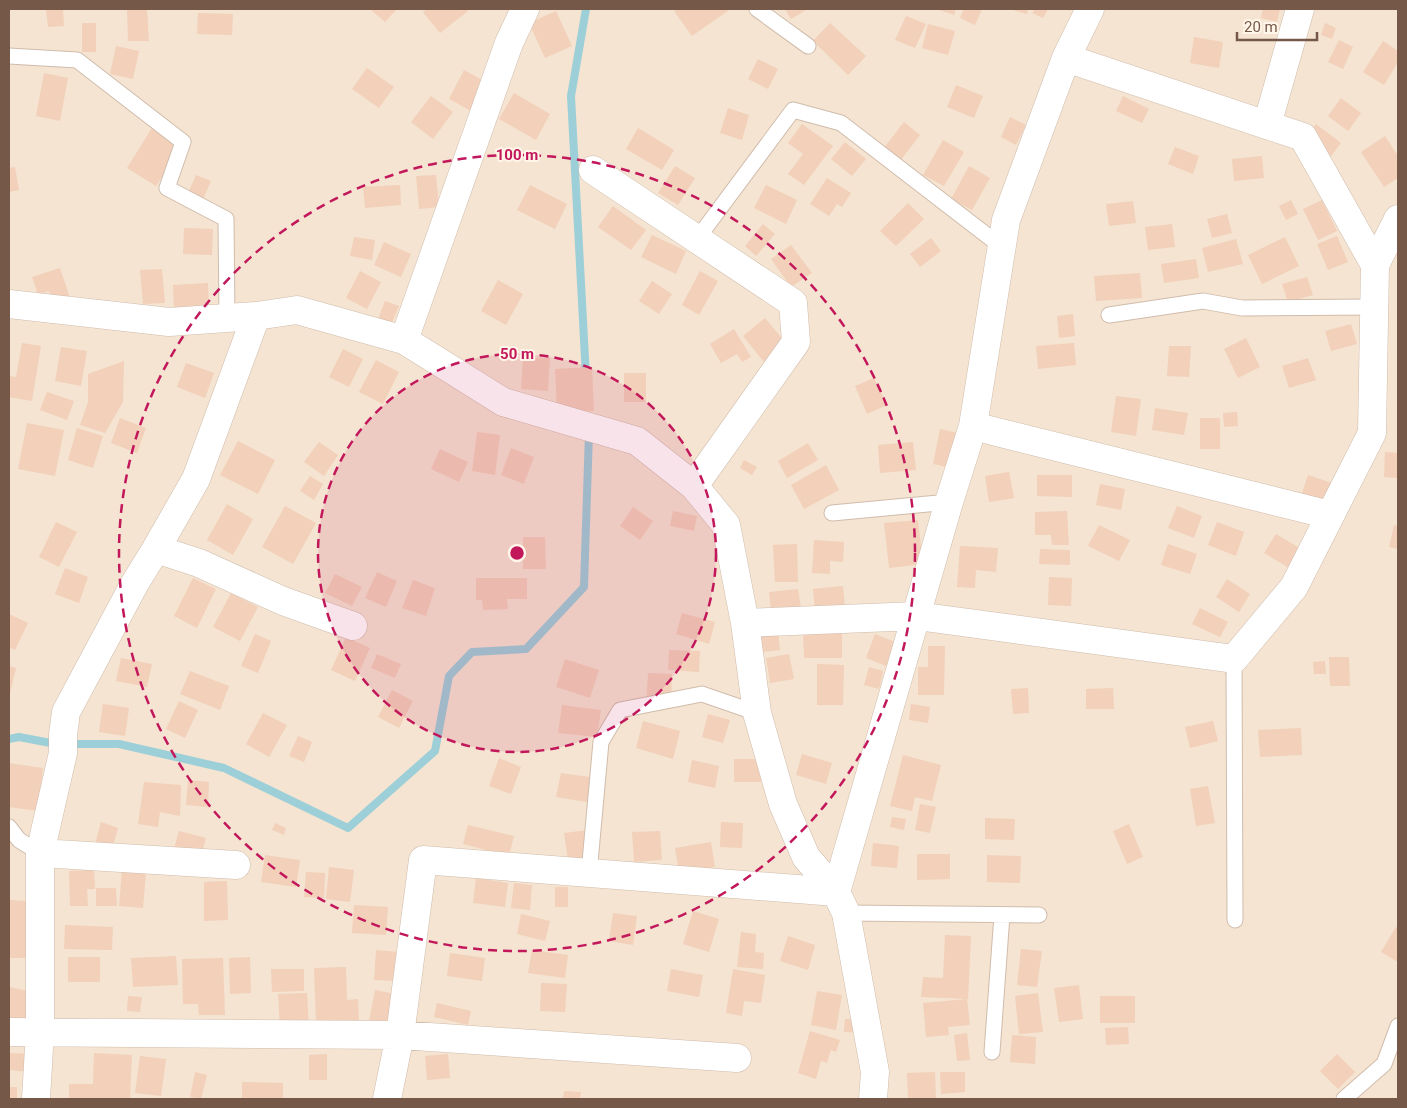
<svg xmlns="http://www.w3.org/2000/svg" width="1407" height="1108" font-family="Roboto,sans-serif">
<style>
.residential{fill:#f4e4d1}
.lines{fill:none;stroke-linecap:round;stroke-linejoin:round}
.stream{stroke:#9dcfd8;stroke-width:8}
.building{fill:#f2d0ba}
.service-casing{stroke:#d0bcac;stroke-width:17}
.minor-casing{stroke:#d0bcac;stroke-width:29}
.service{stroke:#fff;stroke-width:15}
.minor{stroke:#fff;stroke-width:28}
.ring{fill:none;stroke:#c2185b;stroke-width:2.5;stroke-dasharray:9 6}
.centre{fill:#c2185b;stroke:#fff6e9;stroke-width:2.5}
.ring-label{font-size:15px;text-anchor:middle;font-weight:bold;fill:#c2185b;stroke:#fff6e9;stroke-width:4;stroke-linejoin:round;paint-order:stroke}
</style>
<rect width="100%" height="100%" fill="#fcf2e3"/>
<!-- residential -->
<path class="residential" d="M9,9H1398V1099H9Z"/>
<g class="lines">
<!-- stream -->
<path class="stream" d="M586,9L571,96L586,377
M9,739L19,737L56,744H119L224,768L348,828L435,751L449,676L472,652L526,649L584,587L589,433"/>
</g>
<!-- building -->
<path class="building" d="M46,9H63L64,26L48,27Z
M127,9H147L149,41H128Z
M370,9H397L385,22Z
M427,9H466L468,11L440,33L423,12Z
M678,9H729V10L692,36L674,11Z
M785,9H805L806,10L791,19Z
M937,9H956L954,15Z
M964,9H982L975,25L960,18Z
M1009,9H1028L1027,14Z
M1035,9H1048L1043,18L1032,13Z
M1263,9H1280L1277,22L1261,18Z
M556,11L572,46L545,58L529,23Z
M198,13L233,14L232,35L197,34Z
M906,16L926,24L915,48L895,40Z
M82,23H96V52H82Z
M830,23L866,56L848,75L813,41Z
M1325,23L1336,28L1332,39L1321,35Z
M928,24L955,31L948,55L922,48Z
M1194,37L1223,42L1219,68L1190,63Z
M1339,40L1353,47L1343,69L1328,62Z
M1383,41L1398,51V62L1384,85L1363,72Z
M116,46L139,51L133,79L110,74Z
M758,59L778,69L768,89L748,79Z
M367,68L394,87L379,108L352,89Z
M464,70L486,82L471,111L449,99Z
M44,73L68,78L60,121L36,116Z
M956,85L983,96L974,118L947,107Z
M514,93L550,114L536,140L499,119Z
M431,96L453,112L433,139L411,122Z
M1123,96L1149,109L1142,123L1116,111Z
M1341,98L1361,113L1348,131L1328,116Z
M728,108L749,115L742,140L720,133Z
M1010,117L1026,125L1016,145L1001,137Z
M904,122L920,135L900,161L883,149Z
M802,124L833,146L804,185L788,174L803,154L788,143Z
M1316,124L1341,143L1325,164L1300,144Z
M152,128L181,147L156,186L127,168Z
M638,128L674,150L662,170L626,149Z
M1385,136L1398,156V178L1384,187L1361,152Z
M943,140L964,152L944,186L923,175Z
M845,142L866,159L852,176L831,159Z
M1175,147L1199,156L1193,174L1168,164Z
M1262,156L1264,178L1234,181L1232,159Z
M675,166L695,178L678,205L658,193Z
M969,166L990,178L972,210L951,199Z
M15,167L19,190L9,192V168Z
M196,175L211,181L200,206L185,200Z
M436,175L439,207L419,209L416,176Z
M827,178L851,193L842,207L837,204L829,216L810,204Z
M400,185L401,205L365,208L363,187Z
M530,185L567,204L555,229L517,210Z
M766,185L797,200L786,224L754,208Z
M1291,200L1298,214L1286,220L1279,206Z
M1322,200L1337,231L1318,240L1303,209Z
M1133,201L1136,223L1109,226L1106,204Z
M908,203L924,219L896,246L880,231Z
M613,206L646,230L631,250L598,227Z
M1227,214L1232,233L1212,238L1207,219Z
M763,224L775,234L756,256L745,246Z
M1172,224L1175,247L1148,250L1145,227Z
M184,228L213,229L212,255L183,254Z
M652,235L686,251L676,274L641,257Z
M1337,236L1348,262L1328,270L1317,244Z
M354,237L375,240L372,260L350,256Z
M1285,237L1299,266L1262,284L1248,255Z
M931,238L941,251L920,267L910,254Z
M1236,239L1243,264L1208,272L1202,248Z
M384,242L411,254L401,277L374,265Z
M791,245L812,273L791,287L771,259Z
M1196,259L1199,278L1164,283L1161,264Z
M60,268L71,301L54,307L49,291L38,294L32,277Z
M162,269L165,303L143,304L140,270Z
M360,271L381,282L367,309L346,298Z
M700,271L718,281L699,315L682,305Z
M1140,273L1142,298L1096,301L1094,276Z
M1307,277L1313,295L1288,302L1282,284Z
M498,280L523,294L506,325L481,311Z
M652,281L672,294L659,314L639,301Z
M208,283L209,310L174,311L173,285Z
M385,301L399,306L390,327L377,322Z
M1073,314L1075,336L1059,338L1057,316Z
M765,318L791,349L768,367L743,336Z
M1351,324L1357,344L1331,351L1325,331Z
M734,329L751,357L742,362L737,354L721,363L710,344Z
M1246,338L1260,367L1238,378L1224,349Z
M22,343L41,346L32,401L9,397V376L16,377Z
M1074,343L1076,365L1038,369L1036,346Z
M1169,346H1191L1189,377L1167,376Z
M61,347L87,351L81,386L55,381Z
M343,349L363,359L349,387L329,377Z
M523,357L550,358L548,391L521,389Z
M1308,358L1316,380L1289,388L1282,366Z
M376,360L399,372L383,404L359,392Z
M124,361L123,402L105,433L80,425L88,402V374Z
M186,363L214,373L205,398L177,387Z
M592,367L594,411L557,412L555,369Z
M624,373H646V402H624Z
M874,378L887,405L867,414L855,386Z
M47,392L74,401L67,420L40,410Z
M1116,396L1141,399L1136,436L1111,432Z
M1155,408L1188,413L1184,435L1152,430Z
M1237,412L1238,426L1224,427L1223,413Z
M120,418L146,428L137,453L111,443Z
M1200,418H1220V449H1200Z
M27,423L64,430L55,476L18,469Z
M77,428L103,436L93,468L68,460Z
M940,429L967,435L959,470L933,464Z
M477,432L500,435L495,475L472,471Z
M238,441L275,460L258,494L220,475Z
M319,442L338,455L324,476L304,462Z
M913,442L916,470L880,473L878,445Z
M808,443L818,460L787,478L778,461Z
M511,448L534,457L524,484L501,475Z
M440,449L468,462L459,482L431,469Z
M1385,452L1398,453V478L1384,477Z
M744,460L757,467L752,475L740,468Z
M826,465L839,490L804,509L791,485Z
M1009,472L1014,498L989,502L985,476Z
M1037,475H1072V497L1037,496Z
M1308,475L1338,485L1330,509L1300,499Z
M310,476L323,484L314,500L300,491Z
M1100,484L1125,489L1121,510L1096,505Z
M227,504L253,519L233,555L207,540Z
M285,506L316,523L293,564L262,547Z
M1177,506L1202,516L1194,538L1168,528Z
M633,507L653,521L640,540L620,526Z
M673,511L697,516L694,531L670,526Z
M1067,511L1069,545H1052L1051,535H1035V512Z
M918,520L923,564L889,568L884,523Z
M56,522L77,532L59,567L39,557Z
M1217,522L1244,532L1236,556L1208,545Z
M1099,525L1130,540L1119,561L1088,546Z
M1394,525L1398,526V549L1389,547Z
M1276,534L1303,550L1291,569L1264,553Z
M523,537H545L546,569H523Z
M814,540L844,542L843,562L830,561V574L812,573Z
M797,544L798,582H775L773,545Z
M1168,544L1197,554L1190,574L1161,565Z
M960,546L998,548L996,572L976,570L975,588L957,587Z
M1040,549L1070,550V565L1039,564Z
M65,568L88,577L79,603L55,594Z
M377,572L397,581L386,607L365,598Z
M335,574L362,587L352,606L325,593Z
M1049,577L1072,578L1071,606L1048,605Z
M193,578L216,589L197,628L174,616Z
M476,578H527V599H507L508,609L483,610L482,600H476Z
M1227,579L1250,594L1239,612L1216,597Z
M413,580L435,588L426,616L402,608Z
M843,586L845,608L815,611L813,589Z
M798,589L801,608L771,612L769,592Z
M231,593L258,607L240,641L213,627Z
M1200,608L1228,622L1220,637L1192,624Z
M682,613L715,622L709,644L676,634Z
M9,614L28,623L15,650L9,647Z
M778,629L780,650L762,652L760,631Z
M842,632V658H804L803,633Z
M255,634L271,641L258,673L241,666Z
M875,634L895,642L886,666L866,658Z
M346,637L370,648L355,681L331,670Z
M928,646H945L944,695H918V667H928Z
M669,650L700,651L699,672L668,670Z
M377,654L401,664L395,678L371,668Z
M789,654L794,679L770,683L766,658Z
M1329,657H1349L1350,686H1330Z
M121,658L152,664L147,687L116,681Z
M565,659L599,670L590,698L556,687Z
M1325,661L1326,674H1314L1313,662Z
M817,664L844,665L843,705H817Z
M9,666L16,668L10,694H9Z
M869,667L883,671L879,689L864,685Z
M190,671L229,686L220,710L180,694Z
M648,673L672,674L671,707L646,706Z
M1028,688L1029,713L1013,714L1011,689Z
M1113,688L1114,709H1086V689Z
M392,690L413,701L399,728L378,717Z
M179,701L198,710L185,738L166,729Z
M103,704L129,708L125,736L99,732Z
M911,704L930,707L928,723L909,720Z
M562,705L601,710L597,737L558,733Z
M263,713L287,725L269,757L246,744Z
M708,714L730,720L723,743L702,737Z
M643,721L680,731L673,759L636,748Z
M1213,721L1218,741L1190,748L1185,727Z
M1301,728L1302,755L1260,757L1258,730Z
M298,736L312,742L304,762L289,756Z
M802,754L832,763L826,784L796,775Z
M903,755L941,765L932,801L915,797L912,811L890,806Z
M499,758L521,767L511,794L489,786Z
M734,759H760L761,782H734Z
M692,760L719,766L715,788L688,782Z
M9,763L43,768L38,811L9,807Z
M561,773L597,778L593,803L556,797Z
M188,780L209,782L208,807L186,805Z
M144,782L181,785L180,816L160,812L158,827L138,824Z
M1208,786L1215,823L1196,826L1190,789Z
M920,804L936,807L930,833L915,830Z
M892,817L906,819L904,830L890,827Z
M985,818L1015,819L1014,840L985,839Z
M101,822L118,828L111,853L94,848Z
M721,822L743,823L742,848L720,847Z
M275,823L286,828L284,835L272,830Z
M1129,824L1143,857L1127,864L1113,831Z
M468,825L514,836L509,856L463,844Z
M588,830L592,863L569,867L564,833Z
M179,831L206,838L198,866L171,859Z
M660,831L662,860L634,862L632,832Z
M711,842L715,867L679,873L675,848Z
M873,843L899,846L897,868L871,866Z
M917,854H950V879L917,880Z
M265,855L300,860L296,887L261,882Z
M987,855L1021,856L1020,883L987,882Z
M329,867L354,870L350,902L326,899Z
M94,870L95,889H87L88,906H70L69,871Z
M122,870L146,872L143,908L119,906Z
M306,872L325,873L324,898L304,897Z
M476,878L508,883L505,907L473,903Z
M227,881L228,920L204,921V882Z
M514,883L532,885L530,910L511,908Z
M555,887H568V907H555Z
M96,888H116L117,906H96Z
M9,900L28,901L26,958H9Z
M354,905L388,907L386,935L352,933Z
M693,911L719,919L709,952L683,944Z
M613,913L637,916L633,945L609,941Z
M521,914L550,921L545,941L517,934Z
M65,925L113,927L112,950L64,949Z
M1396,927L1398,928V962L1381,952Z
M741,932L756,934L755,952L764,953L763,969L737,967Z
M945,935L971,936L968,999L921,997L923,977L943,978Z
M788,936L815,945L808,970L780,961Z
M1021,949L1042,951L1037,987L1017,985Z
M376,950L398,952L395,981L374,980Z
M532,950L568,955L565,978L528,973Z
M450,953L485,958L482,981L447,976Z
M176,956L178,985L133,987L131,958Z
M68,957H100V982H68Z
M250,957L251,993L230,994L229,958Z
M223,958L225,1015H199L198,1004H183L182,959Z
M346,967L347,1000L358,999L359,1021L316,1023L314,968Z
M271,969H304V991L272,992Z
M671,969L703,975L699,997L667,991Z
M733,969L765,975L761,1003L744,1001L742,1016L726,1013Z
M541,983L567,984L565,1012L540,1011Z
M1079,985L1083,1019L1059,1022L1054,988Z
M9,987L33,992L26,1027L9,1024Z
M375,990L396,994L390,1025L369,1021Z
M817,991L842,995L836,1030L811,1025Z
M307,993L309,1028L280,1029L278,994Z
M1038,993L1043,1032L1019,1034L1015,996Z
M128,996L142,997L140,1012L127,1011Z
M1100,996H1135V1023H1100Z
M967,999L970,1025L948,1027L949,1035L926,1037L923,1003Z
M437,1003L471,1011L468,1025L434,1017Z
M845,1019L863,1020L862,1033L844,1032Z
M1128,1027L1129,1044L1106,1045L1105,1028Z
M810,1031L840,1040L836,1052L831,1050L827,1063L821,1061L816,1079L798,1073Z
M967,1033L970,1060L957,1061L954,1035Z
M1012,1035L1036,1037L1035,1064L1010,1062Z
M10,1053L30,1054L29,1072L9,1070Z
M94,1053L132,1055L130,1099H69V1084H93Z
M327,1054V1080H309V1055Z
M448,1054L450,1078L427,1080L425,1056Z
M1337,1054L1355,1072L1338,1089L1320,1071Z
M140,1056L166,1059L161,1096L135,1093Z
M195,1072L207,1075L201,1099L190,1097Z
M935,1072L936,1099H908L907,1073Z
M940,1072H965V1092L941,1094Z
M242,1082L283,1083V1099H242Z
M9,1087H17V1099H9Z
M564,1091L581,1092L580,1099H563Z"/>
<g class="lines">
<!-- service casing -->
<g class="service-casing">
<path id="service" d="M757,9L808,46
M9,56L77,60L183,142L167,188L226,219L227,318
M697,239L793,110L841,123L1002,247
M1109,315L1203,301L1242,308L1374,307
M832,513L949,502
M1234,659L1235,920
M9,827L19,840L40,853
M589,873L601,742L620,710L702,694L757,713
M846,913L1039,915
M992,1052L1002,915
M1344,1099L1384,1064L1398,1026"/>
</g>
<!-- minor casing -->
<g class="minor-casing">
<path id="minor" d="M1066,58L1303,137L1375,265
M1267,125L1300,9
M593,170L793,303L796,342L694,486
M9,304L169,322L256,316L297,310L404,340L503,402L637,441L694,486L726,525L745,623L757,713L783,804L806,857L836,892L846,913L875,1072L873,1099
M404,340L509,43L525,9
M973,426L1330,515
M156,549L199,563L283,601L353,626
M745,623L917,616L1234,659L1294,587L1372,433L1375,265L1398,219
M40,853L236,865
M836,892L949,502L973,426L1006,220L1066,58L1090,9
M9,1032L400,1035L737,1058
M36,1099L40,1031V853L63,753V735L66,712L135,583L156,549L196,479L256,316
M387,1099L400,1035L423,860L836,892"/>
</g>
<!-- service -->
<use href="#service" class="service"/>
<!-- minor -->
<use href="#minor" class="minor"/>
</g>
<!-- distance rings -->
<circle cx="517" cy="553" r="199" fill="#c2185b" fill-opacity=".12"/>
<g class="ring">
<circle cx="517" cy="553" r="199"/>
<circle cx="517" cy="553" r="398"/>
</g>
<circle cx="517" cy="553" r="8" class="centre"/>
<g class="ring-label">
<text x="517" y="160">100 m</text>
<text x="517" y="359">50 m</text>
</g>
<!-- border -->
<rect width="1407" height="1108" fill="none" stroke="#755848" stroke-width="20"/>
<!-- scale -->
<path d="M1237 32v8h80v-8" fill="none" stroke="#755848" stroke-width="2.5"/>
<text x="1244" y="32" font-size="15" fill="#755848" stroke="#fff6e9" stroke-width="4" paint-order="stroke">20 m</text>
</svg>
